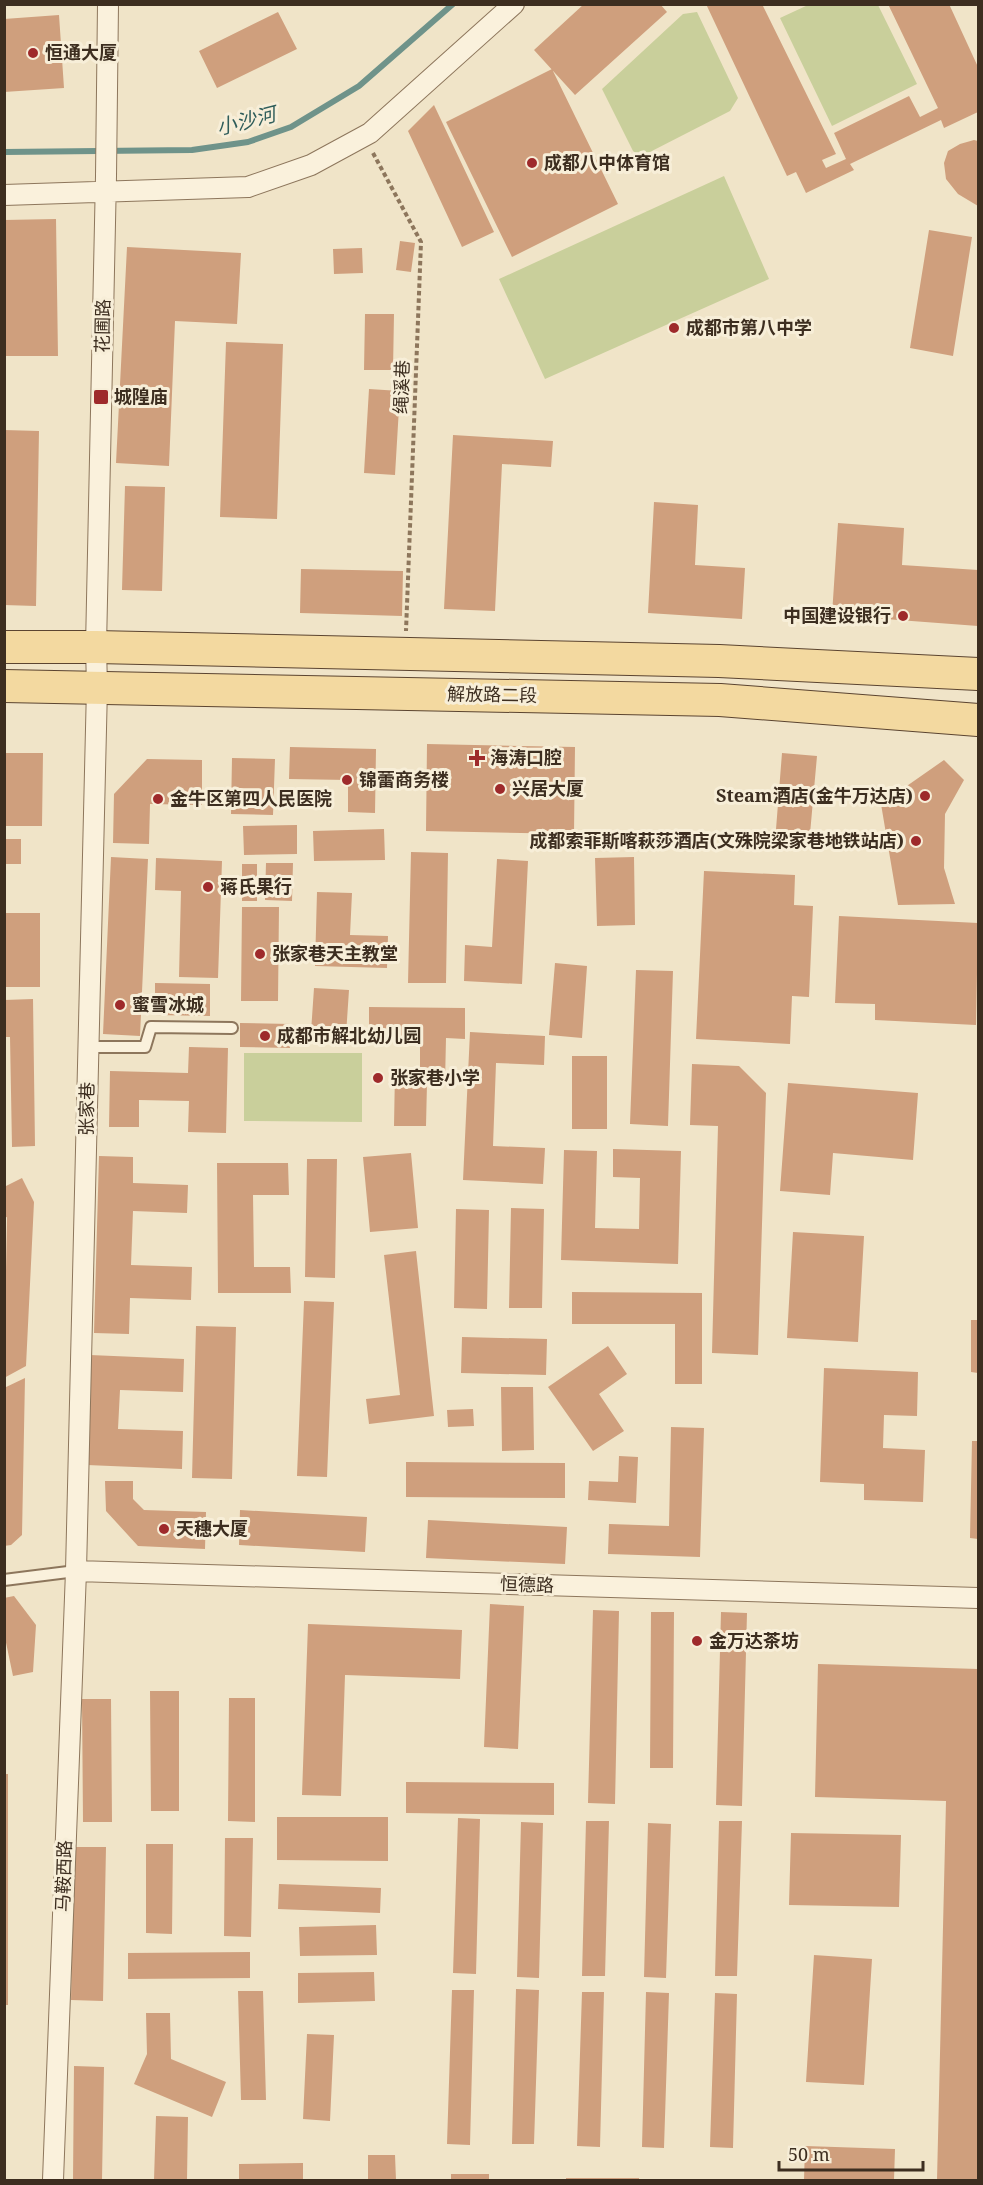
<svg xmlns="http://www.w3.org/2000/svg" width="983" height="2185" font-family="'Noto Serif','Noto Sans SC',serif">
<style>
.green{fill:#c9cf9b}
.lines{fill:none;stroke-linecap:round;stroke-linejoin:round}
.stream{stroke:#6f938a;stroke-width:6}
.building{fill:#cf9f7d}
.lane-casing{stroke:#8d765c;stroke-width:14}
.street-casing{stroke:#8d765c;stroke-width:22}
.primary-casing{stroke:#5b4430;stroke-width:34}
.path{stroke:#8d765c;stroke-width:4;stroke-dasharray:4.5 3;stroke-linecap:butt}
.lane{stroke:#faf1dc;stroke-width:10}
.street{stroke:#faf1dc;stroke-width:20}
.primary{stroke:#f3d9a0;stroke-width:32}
.poi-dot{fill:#9e2a2b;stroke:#f7eed8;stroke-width:2}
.labels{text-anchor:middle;stroke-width:6;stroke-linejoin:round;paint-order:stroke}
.poi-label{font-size:18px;font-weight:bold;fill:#3d2e20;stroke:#f7eed8;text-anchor:start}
.street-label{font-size:18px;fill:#3d2e20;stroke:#f7eed8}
.water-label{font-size:20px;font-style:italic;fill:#2f5d5a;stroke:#f7eed8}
</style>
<rect width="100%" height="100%" fill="#f0e4c8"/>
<!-- green -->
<path class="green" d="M808,5H878L917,84L832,126L780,18Z
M697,12L738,98L730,111L648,153L638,155L633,151L602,89L683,14Z
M724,176L769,279L545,379L499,279Z
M244,1053H362V1122L244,1121Z"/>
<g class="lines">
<!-- stream -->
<path class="stream" d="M4,152L192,150L248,142L291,127L359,86L453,4"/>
</g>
<!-- building -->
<path class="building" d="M584,4H660L667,12L575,95L534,50Z
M706,4H750L751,6L762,4L836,154L822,160L826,168L846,159L834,133L909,96L920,117L938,108L888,4H949L978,67V112L944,128L941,120L850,164L854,170L806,193L796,172L787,176Z
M278,12L297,49L217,88L199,51Z
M59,15L64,88L4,92V19Z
M552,69L618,204L512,257L446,122Z
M434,105L494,232L462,247L408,131Z
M974,140L978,141V206L958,194L946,179L944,163L948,151L960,144Z
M56,219L58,356H4V220Z
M929,230L972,237L953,356L910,348Z
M400,241L415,243L411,272L396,270Z
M127,247L241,253L237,324L175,321L169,466L116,463Z
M362,248L363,273L334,274L333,249Z
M365,314H394L393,370H364Z
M226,342L283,344L277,519L220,517Z
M369,389L400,391L395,475L364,473Z
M4,430L39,431L36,606L4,605Z
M453,435L553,441L551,467L502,464L495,611L444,609Z
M125,486L165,487L162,591L122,590Z
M654,502L698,505L695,565L745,568L742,619L648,613Z
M838,523L904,528L902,565L978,570V626L832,615Z
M301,569L403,571L402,616L300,613Z
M427,744L575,747L574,834L426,831Z
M290,747L376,749L375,813L348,812V780L289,779Z
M4,753H43L42,826H4Z
M782,753L817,756L809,845L775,842Z
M232,758L275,759L273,815L231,814Z
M147,759L202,760V805L150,804L149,844L113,843L114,794Z
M944,760L964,780L945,814L944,868L955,904L898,905L881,804Z
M297,825V854L244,855L243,826Z
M384,829L385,860L314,861L313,831Z
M4,839H21V864H4Z
M411,852L448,853L446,983H408Z
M111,857L148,859L140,1036L103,1034Z
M634,857L635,925L597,926L595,858Z
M156,858L222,861L218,978L179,977L181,891L155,890Z
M497,859L528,861L522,984L464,981L465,945L492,947Z
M266,863H293L292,901L265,900Z
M242,864H257V901H242Z
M704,871L795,875L794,905L813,906L809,997L792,996L790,1044L696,1039Z
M317,892L352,893L350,935L388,936L387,968L315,966Z
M242,907H279L278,1001H241Z
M4,913H40V987H4Z
M839,916L978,923L976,1025L875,1020V1004L835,1003Z
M555,963L587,966L582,1038L549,1035Z
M636,970L673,971L668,1126L630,1124Z
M155,983L210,984V1016L155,1015Z
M314,988L349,990L346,1035L311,1032Z
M33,999L35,1146L12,1147L10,1037H4V1000Z
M369,1007L465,1008V1039L446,1038L445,1083H427L426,1126H394L395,1071L420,1072V1038L369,1037Z
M240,1023L291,1024L290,1048L240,1047Z
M470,1032L545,1036L544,1065L496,1063L493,1146L545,1148L543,1184L463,1180Z
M189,1047L228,1048L226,1133L188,1132L189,1101L139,1100V1127H109L110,1071L188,1073Z
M572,1056H607V1129H572Z
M692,1064L739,1066L766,1093L758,1355L712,1353L718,1126L690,1125Z
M788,1083L918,1093L913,1160L833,1153L830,1195L780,1191Z
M613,1149L681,1151L678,1264L561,1260L564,1150L597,1151L595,1228L639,1229L640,1178L613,1177Z
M411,1153L418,1228L370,1232L363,1157Z
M99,1156L133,1157V1183L188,1185L187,1213L133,1211L131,1265L192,1267L191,1300L130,1298L129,1334L94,1333Z
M307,1159H337L335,1278L305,1277Z
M217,1163H288L289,1195H253L254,1267H290L291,1293H218Z
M22,1178L34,1202L26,1366L4,1378L7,1217L4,1218V1187Z
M511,1208L544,1209L542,1308H509Z
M456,1209L489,1210L487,1309L454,1308Z
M793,1232L864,1236L858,1342L787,1338Z
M416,1251L434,1416L369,1424L366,1399L400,1395L384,1255Z
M572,1292L702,1293V1384H675V1324H572Z
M304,1301L334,1302L327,1477L297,1476Z
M971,1320H978V1373L971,1372Z
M196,1326L236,1327L232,1479L192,1478Z
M462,1337L547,1339L546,1375L461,1373Z
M608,1346L627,1374L599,1394L624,1431L593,1451L548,1387Z
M90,1355L184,1359L183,1392L120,1390L118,1429L183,1431L182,1469L87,1465Z
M824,1368L918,1372L917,1416L884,1415L883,1448L925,1450L923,1502L864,1500V1484L820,1482Z
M25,1378L22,1535L11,1545L4,1546V1388Z
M501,1387H533L534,1450L502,1451Z
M473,1409L474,1426L448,1427L447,1410Z
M671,1427L704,1428L700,1557L608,1554L609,1524L669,1526Z
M972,1441H978V1539L970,1538Z
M619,1456L638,1457L636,1503L588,1500L589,1481L618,1482Z
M406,1462L565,1463V1498L406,1497Z
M105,1481H133V1499L144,1510L206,1512L205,1549L138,1546L106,1511Z
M240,1510L367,1517L365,1552L239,1545Z
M428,1520L567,1527L565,1564L426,1558Z
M14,1596L36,1625L33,1672L13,1676L4,1633V1598Z
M490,1604L524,1606L518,1749L484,1747Z
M593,1610L619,1611L615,1804L588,1803Z
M651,1612H674L673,1768H650Z
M721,1612L747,1613L742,1806L716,1805Z
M308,1624L462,1630L460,1679L345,1675L341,1796L302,1795Z
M818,1664L978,1669V2180H937L946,1801L815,1797Z
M150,1691H179V1811H151Z
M229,1698H255V1822L228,1821Z
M82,1699H111L112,1822H83Z
M4,1774H8V2005H4Z
M406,1782L554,1783V1815L406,1813Z
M277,1817H388V1861L277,1860Z
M458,1818L480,1819L476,1974L453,1973Z
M586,1821H609L605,1976H582Z
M719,1821H742L737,1976H715Z
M521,1822L543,1823L539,1978L517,1977Z
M648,1823L671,1824L666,1978L644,1977Z
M791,1833L901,1835L899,1907L789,1905Z
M225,1838H253L251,1937L224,1936Z
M146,1844H173L172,1934L146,1933Z
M74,1847H106L103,2001L71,2000Z
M279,1884L381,1888L380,1913L278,1909Z
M376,1925L377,1955L300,1956L299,1927Z
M250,1952V1978L128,1979V1953Z
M814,1955L872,1959L864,2085L806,2082Z
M374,1972L375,2001L298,2003V1973Z
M516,1989L539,1990L534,2144H512Z
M452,1990H474L470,2145L447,2144Z
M238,1991H263L266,2100H241Z
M582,1992H604L600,2147L577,2146Z
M646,1992L669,1993L664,2148L642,2147Z
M715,1993L737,1994L733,2148L710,2147Z
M146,2013H170L171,2059L226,2082L212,2117L134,2084L147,2054Z
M307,2034L334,2035L330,2121L303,2119Z
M74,2066L104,2067L102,2180H73Z
M156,2116L188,2117L187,2180H154Z
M805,2146L895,2149L894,2180H804Z
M368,2155H395L396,2180H368Z
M303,2163V2180H239V2164Z
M451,2174H489V2180H451Z
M566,2178H639V2180H566Z"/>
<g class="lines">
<!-- lane casing -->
<g class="lane-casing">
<path id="lane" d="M89,1047H145L151,1027L232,1028
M4,1580L76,1571"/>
</g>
<!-- street casing -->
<g class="street-casing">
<path id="street" d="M4,195L248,187L311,165L370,133L514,4
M76,1571L978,1598
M53,2180L76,1571L97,687L96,647L106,176L108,4"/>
</g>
<!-- primary casing -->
<g class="primary-casing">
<path id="primary" d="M4,647H96L719,661L978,674
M4,686L720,700L978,720"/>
</g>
<!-- path -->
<path class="path" d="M373,153L421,242L406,631"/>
<!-- lane -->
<use href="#lane" class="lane"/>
<!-- street -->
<use href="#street" class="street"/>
<!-- primary -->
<use href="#primary" class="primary"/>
</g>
<!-- markers -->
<g class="poi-dot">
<circle cx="33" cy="53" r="6"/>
<circle cx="532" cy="163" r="6"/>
<circle cx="674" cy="328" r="6"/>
<rect x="93" y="389" width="16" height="16" rx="3"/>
<circle cx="903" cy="616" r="6"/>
<path d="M474 749h6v6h6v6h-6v6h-6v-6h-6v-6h6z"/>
<circle cx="347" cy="780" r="6"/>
<circle cx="500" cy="789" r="6"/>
<circle cx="925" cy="796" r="6"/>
<circle cx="158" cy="799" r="6"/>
<circle cx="916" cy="841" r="6"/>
<circle cx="208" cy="887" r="6"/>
<circle cx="260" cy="954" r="6"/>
<circle cx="120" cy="1005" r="6"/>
<circle cx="265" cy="1036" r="6"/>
<circle cx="378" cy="1078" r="6"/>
<circle cx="164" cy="1529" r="6"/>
<circle cx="697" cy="1641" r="6"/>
</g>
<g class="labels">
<!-- poi labels -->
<g class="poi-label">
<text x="45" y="59">恒通大厦</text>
<text x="544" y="169">成都八中体育馆</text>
<text x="686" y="334">成都市第八中学</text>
<text x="114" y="403">城隍庙</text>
<text x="891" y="622" text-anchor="end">中国建设银行</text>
<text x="490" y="764">海涛口腔</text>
<text x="359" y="786">锦蕾商务楼</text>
<text x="512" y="795">兴居大厦</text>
<text x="913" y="802" text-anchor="end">Steam酒店(金牛万达店)</text>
<text x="170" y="805">金牛区第四人民医院</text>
<text x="904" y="847" text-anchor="end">成都索菲斯喀萩莎酒店(文殊院梁家巷地铁站店)</text>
<text x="220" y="893">蒋氏果行</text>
<text x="272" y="960">张家巷天主教堂</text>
<text x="132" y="1011">蜜雪冰城</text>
<text x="277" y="1042">成都市解北幼儿园</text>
<text x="390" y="1084">张家巷小学</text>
<text x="176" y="1535">天穗大厦</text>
<text x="709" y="1647">金万达茶坊</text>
</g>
<!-- street labels -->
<g class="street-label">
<text transform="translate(103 326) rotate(-89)" y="6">花圃路</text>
<text transform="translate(402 387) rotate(-88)" y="6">绳溪巷</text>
<text transform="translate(492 695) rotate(1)" y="6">解放路二段</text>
<text transform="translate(87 1109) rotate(-89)" y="6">张家巷</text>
<text transform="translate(527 1585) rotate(2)" y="6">恒德路</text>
<text transform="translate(64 1876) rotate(-88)" y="6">马鞍西路</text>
</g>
<!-- water labels -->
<g class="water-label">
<text transform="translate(246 121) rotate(-14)" y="7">小沙河</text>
</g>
</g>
<!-- border -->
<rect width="983" height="2185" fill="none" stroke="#3d2e20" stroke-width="12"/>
<!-- scale -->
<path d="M779 2161v9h144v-9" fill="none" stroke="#3d2e20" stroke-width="3"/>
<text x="788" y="2161" font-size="18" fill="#3d2e20" stroke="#f7eed8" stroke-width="4.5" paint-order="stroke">50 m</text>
</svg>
